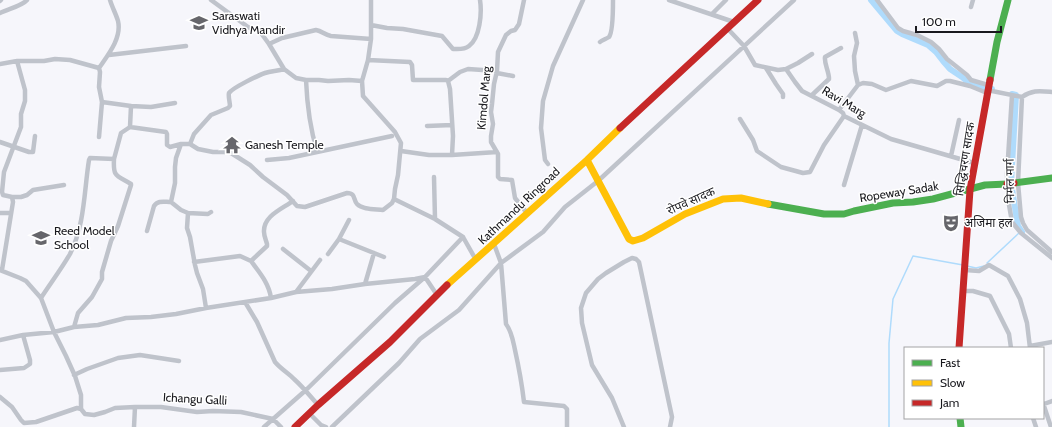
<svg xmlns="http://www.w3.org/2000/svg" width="1052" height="427" font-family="Cabin,'Noto Sans Devanagari',sans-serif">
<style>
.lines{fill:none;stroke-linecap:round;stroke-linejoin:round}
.stream{stroke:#afdbfc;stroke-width:1.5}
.canal{stroke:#afdbfc;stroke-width:6}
.street{stroke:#bfc3cb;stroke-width:4.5}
.fast{stroke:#4caf50;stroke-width:7}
.slow{stroke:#ffc107;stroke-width:7}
.jam{stroke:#c62828;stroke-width:7}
.jam-bridge{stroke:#c62828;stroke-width:7}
.labels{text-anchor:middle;stroke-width:3;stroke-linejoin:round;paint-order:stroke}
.poi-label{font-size:12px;fill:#19191e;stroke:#fff;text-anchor:start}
.street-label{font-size:12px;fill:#19191e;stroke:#fff}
</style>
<rect width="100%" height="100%" fill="#f6f6fb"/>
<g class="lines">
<!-- stream -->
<path class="stream" d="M987,263L1019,233
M967,266L976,268L984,266
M889,427V343L893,299L913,256L963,265"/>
<!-- canal -->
<path class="canal" d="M871,0L897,31L902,34L928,45L936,52L943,61L950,69L962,77L968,82L979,87L992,89
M1012,94L1016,95L1011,183L1018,226L1022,232"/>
<!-- street -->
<path class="street" d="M211,0L248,27L261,33L269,44L284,69L296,78L306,80H319L328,81L349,80L362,81
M371,0V39L368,60L362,81L363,96L395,132L401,143L398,175L395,189L394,199L435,219L463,237L476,260
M524,0L519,24L515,30L511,31L506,35L498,52L497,71L494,84L492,104L491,112L493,124L491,136V142L498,154V177L500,179L512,180L515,198L527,213
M669,0L734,22
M877,0L898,28L903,31L917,35L931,42L939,49L947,59L967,75L971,80L988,85
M0,1L1,0
M971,7L973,0
M0,13C8,9 22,6 27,0
M712,14L726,0
M371,25L387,28L403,29L442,36L453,49C458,49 464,50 469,46C480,38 482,13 480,0
M727,28L744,46L755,65L778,70L786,69L795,82L802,91L839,110L843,113L844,116L891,139L974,163
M855,33L857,43L854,56L855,71L858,85
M600,42C602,40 606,39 609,37C613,32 613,7 613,0
M269,44L282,38L316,30C322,31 325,35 331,36L371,39
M109,55L186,46
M368,60L410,62L412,65L413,80H446L448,81L450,89L453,136L452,155
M0,64L17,61
M766,68L776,84L783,94V97
M786,69L798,63L812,54
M497,73L513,76
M306,80C307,104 310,128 317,151
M448,81L460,72L468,69L497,71
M987,90L1022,97C1032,90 1039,91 1052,92
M812,95L829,79C829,71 824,64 825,57L841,48
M1012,95L1007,174L1008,199L1012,222L1021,233L1052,258
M1022,97L1018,183L1021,217L1023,223L1027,230L1052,252
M102,102L131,106L130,127
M131,106L151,107L175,103
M839,110L858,85L863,83L872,84L886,90L911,81L937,86L946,81H950L970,86L987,93
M740,119L753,140L757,151L781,167L803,173L810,172L824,145L844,116
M427,126L452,125
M99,137L102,102L99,87L100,72L99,68C108,55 122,38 118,21C116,14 112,7 110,0
M0,142L29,152H33L35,136
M181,144L176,158L175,167V183L171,202L181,210L188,213L187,228L190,237L195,265L197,273L203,289L206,308
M190,144L194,134L211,115L228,108L230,106C230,103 228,96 229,93C232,88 259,75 265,73C271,71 278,71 284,69
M401,151L429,155H452L497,152
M951,156L959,120
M267,160L289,158L392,136
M548,164L545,160L541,128L543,101L553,66L583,0
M434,177L435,219
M844,185L862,125
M12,197H21L27,195L33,190L64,185
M0,213H11
M188,213L208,214L211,212
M147,231L154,206C158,200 164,202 171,202
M339,239L384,257
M494,244L501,263L506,324C512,332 513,341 515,350C519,368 522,385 524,402L564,406L567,409V427
M283,249L311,271
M328,254L339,239L349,220
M194,262L240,256L251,261
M0,270L20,278L26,281L41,298L54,332L66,356L75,376L81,395V409L85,414L94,415L105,412L115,408L135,407
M2,270L13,202L12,197L3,195L2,192L4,172L21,127V114L25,101V90L17,61H44L55,59L70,60L99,68
M965,270L979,271L989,265L1008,276L1020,299L1027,323L1030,348
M365,284L374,253
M963,291H973L990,296L1009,334L1011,348
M296,292L320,260
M41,298C50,284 62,268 70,254C85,224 84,191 89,160L90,158L114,159L121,133L130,127L166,132L167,134V145L170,147L181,144H190L198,149L213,152H224L231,153L250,165L263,177L287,195L297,206L305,207L347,193C356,193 353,200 357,204C363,210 375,209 383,210L392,203L394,199
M271,298C269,283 259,272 251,261L267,246V244C266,240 264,236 264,232C263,216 282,209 293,201
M245,302L257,322L275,362C281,369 288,373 294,379C303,387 310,396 318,405
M74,327L78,313L92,297L102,279V272L111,241L118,226L131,185V184C116,175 113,177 114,159
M0,340L23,335L54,332L74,327L98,325L126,318L151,317L176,314L206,308L271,298L296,292L332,289L365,284L415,279L425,277L437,295
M1030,346L1052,342
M0,370L24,368L30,364V360L23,335
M74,375L87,369L118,358L140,355L179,361
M0,397L12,407L21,420L24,423L36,422L77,408L81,409
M1043,403L1051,427
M1044,404L1052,401
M309,413L321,425L326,427
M1033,418L1036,427
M134,427L135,407H161L197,412L213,411L241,412L273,419L281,427
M264,427L306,390L395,303L425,277L463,237
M332,427L399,363L420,339L459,310L501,263L543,232L565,207L598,181L794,0
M624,427L612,398L592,365L582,323L581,308L586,293L598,279L606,273L624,262L632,258L636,259L639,262L672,417L670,427"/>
<!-- fast -->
<path class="fast" d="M990,80L997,42L1008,0
M1014,183L1052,178
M768,204L824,214H844L854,211L893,203L913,202L933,199L985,185L1007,184
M960,418L961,427"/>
<!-- slow -->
<path class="slow" d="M587,160L629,239L633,241L643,238L685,214L723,199L741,198L768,204
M447,285L587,160L620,128"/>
<!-- jam -->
<path class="jam" d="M620,128L758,0
M959,348L970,190L990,80
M295,427L318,405L390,342L447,285"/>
<!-- jam-bridge -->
<path class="jam-bridge" d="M1007,184L1014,183"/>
</g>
<!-- icons -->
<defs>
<g id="school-bare" transform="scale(1.38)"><path d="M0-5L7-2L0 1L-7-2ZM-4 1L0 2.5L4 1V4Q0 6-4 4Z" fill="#66666b" stroke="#fff" stroke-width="2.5" paint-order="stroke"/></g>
<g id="temple-bare" transform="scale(1.38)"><path d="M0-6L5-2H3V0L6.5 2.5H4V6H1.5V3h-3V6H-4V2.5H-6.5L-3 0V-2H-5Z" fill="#66666b" stroke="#fff" stroke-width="2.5" paint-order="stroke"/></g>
<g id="theatre-bare" transform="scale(1.38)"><path d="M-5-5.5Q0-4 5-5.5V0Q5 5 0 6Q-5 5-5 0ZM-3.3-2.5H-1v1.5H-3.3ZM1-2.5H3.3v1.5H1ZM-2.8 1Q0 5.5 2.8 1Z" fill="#66666b" stroke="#fff" stroke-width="2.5" paint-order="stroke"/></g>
</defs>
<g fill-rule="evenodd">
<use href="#school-bare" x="199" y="23"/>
<use href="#temple-bare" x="232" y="145"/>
<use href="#theatre-bare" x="951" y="223"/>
<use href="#school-bare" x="41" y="238"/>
</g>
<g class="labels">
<!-- poi labels -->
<g class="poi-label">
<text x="212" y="20">Saraswati<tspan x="212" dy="14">Vidhya Mandir</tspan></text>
<text x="245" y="149">Ganesh Temple</text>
<text x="964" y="227">अजिमा हल</text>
<text x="54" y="235">Reed Model<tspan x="54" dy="14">School</tspan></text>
</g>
<!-- street labels -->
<g class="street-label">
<text transform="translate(484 98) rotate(-85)" y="4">Kimdol Marg</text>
<text transform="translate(844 102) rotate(31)" y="4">Ravi Marg</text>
<text transform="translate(965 159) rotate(-81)" y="4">सिद्धिचरण सादक</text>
<text transform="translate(1010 181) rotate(-91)" y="4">निर्मल मार्ग</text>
<text transform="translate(899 192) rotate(-9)" y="4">Ropeway Sadak</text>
<text transform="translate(691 201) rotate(-24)" y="4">रोपवे सादक</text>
<text transform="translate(519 206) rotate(-43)" y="4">Kathmandu Ringroad</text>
<text transform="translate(195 399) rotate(3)" y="4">Ichangu Galli</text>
</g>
</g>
<!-- legend -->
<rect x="904" y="347" width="140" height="72" fill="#ffffff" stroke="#a3a3a5"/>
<rect x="912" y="360" width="20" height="6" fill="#4caf50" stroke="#a3a3a5"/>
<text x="940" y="367" font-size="12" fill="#19191e">Fast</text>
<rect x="912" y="380" width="20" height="6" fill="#ffc107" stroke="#a3a3a5"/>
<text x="940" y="387" font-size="12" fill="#19191e">Slow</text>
<rect x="912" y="400" width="20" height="6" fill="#c62828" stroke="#a3a3a5"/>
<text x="940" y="407" font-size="12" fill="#19191e">Jam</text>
<!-- scale -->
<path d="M916 26v6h85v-6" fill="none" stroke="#19191e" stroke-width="2"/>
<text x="922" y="26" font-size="12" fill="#19191e" stroke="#ffffff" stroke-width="3" paint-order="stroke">100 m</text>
</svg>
